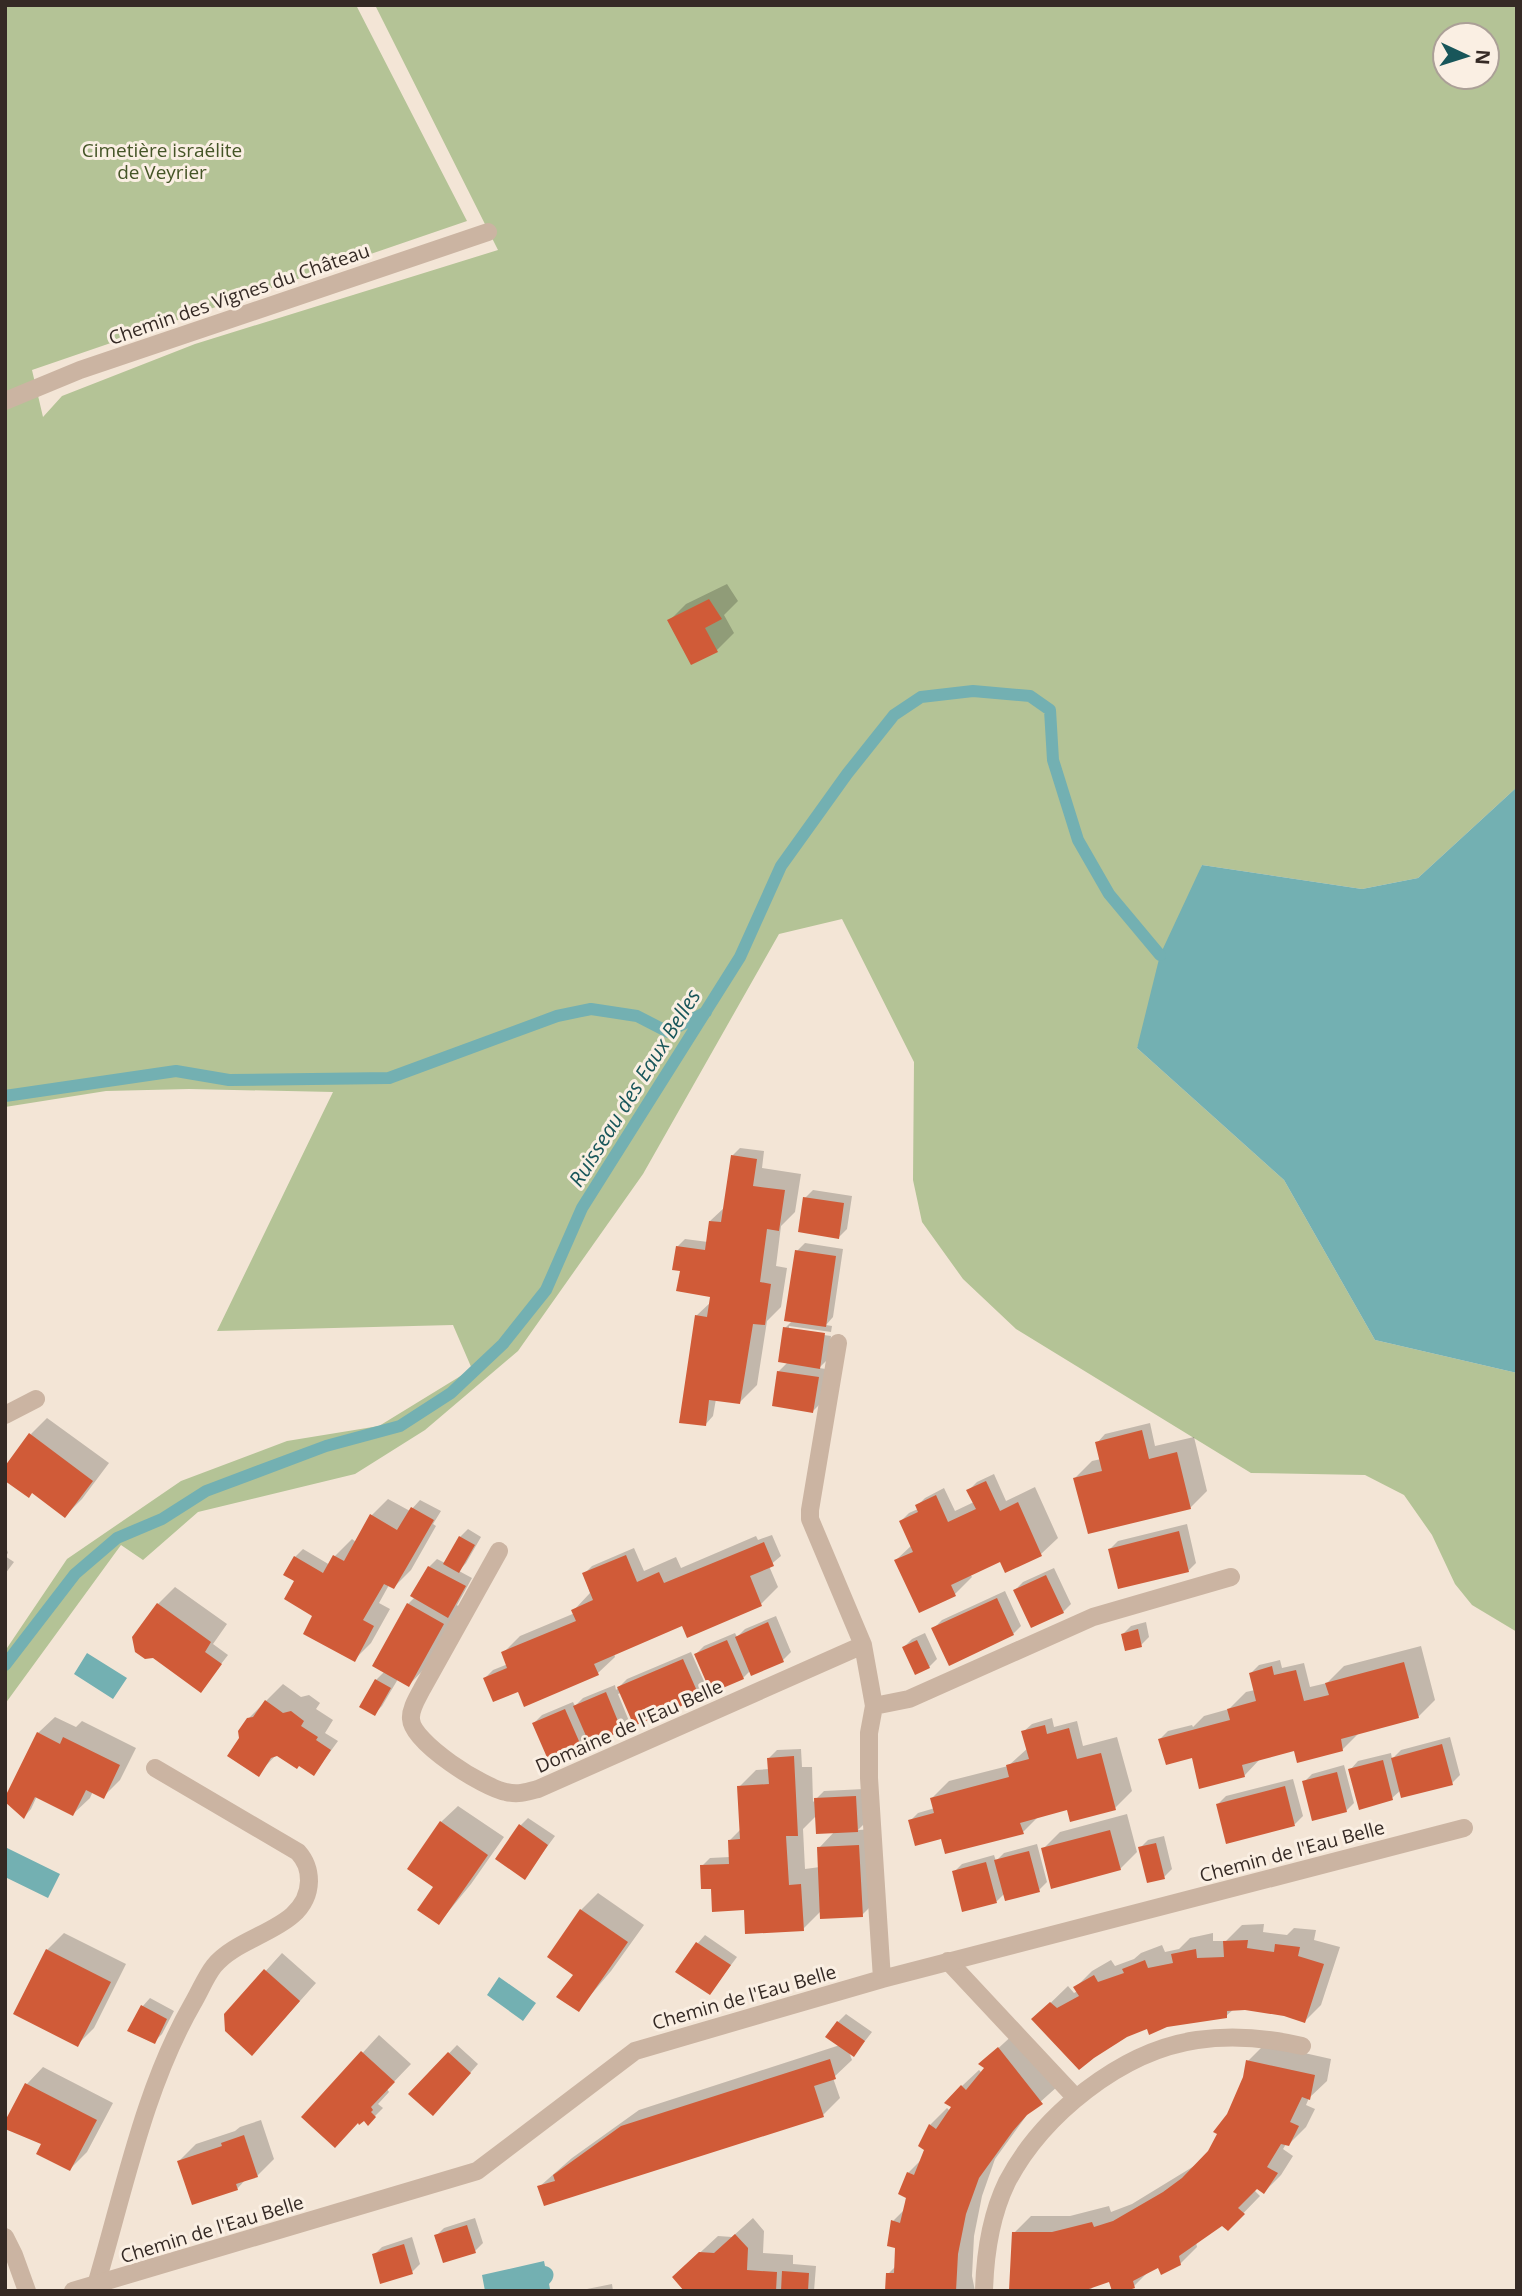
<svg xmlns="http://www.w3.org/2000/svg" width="1522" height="2296" font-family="'Open Sans',sans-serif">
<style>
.green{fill:#b4c396;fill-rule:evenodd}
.water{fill:#73b0b2}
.shadow{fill:#0003;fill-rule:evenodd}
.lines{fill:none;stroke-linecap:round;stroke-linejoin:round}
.stream{stroke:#73b0b2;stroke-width:12}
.building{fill:#d05b38}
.lane{stroke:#cbb4a2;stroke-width:18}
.street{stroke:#cbb4a2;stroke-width:18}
.labels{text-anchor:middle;stroke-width:6;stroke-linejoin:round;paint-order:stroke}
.park-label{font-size:19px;fill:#455527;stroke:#faefe3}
.street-label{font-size:19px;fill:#352a25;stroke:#faefe3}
.water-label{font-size:21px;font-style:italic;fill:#18565a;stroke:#faefe3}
</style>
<rect width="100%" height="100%" fill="#f3e5d6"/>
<!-- green -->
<path class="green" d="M5,5H356L467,221L32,370L43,417L62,396L195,344L498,250L375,5H1517V787L1418,878L1362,889L1202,865L1137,1048L1284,1180L1375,1340L1517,1373V1632L1472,1605L1455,1584L1432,1535L1404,1495L1365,1475L1251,1473L1016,1329L963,1279L922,1222L913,1180L914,1062L842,919L779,934L643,1174L518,1351L425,1430L355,1474L198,1512L143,1560L121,1545L5,1704V1651L67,1559L181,1481L287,1441L379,1426L472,1369L453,1325L217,1331L333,1092L189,1089L106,1091L5,1107ZM1445,35H1487V77H1445Z"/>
<!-- water -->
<path class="water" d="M1517,787V1373L1375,1340L1284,1180L1137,1048L1160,955L1202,865L1362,889L1418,878Z
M87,1653L127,1678L113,1699L74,1674Z
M5,1847L60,1874L48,1898L5,1877Z
M499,1977L536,2003L523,2021L487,1995Z
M544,2261L545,2266C555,2268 556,2277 549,2284L550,2289L485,2291L482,2275Z"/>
<!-- shadow -->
<path class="shadow" d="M727,584L738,601L724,615L734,633L717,650L692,663L669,621L686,604Z
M740,1148L764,1151L762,1168L801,1174L795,1212L781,1226L776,1266L787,1268L781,1307L767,1321L757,1385L740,1402L716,1399L713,1416L705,1425L696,1316L711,1302L712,1295L682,1269L677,1247L685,1239L708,1242L710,1221L725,1207L732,1156Z
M813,1190L852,1196L847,1229L839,1237L805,1198Z
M805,1243L843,1249L833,1317L826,1325L832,1326L831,1332L789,1326V1330L831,1336L828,1359L819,1368L826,1369L821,1403L813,1411L778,1372L788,1362L785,1328L792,1321L797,1251Z
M47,1418L109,1463L82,1499L65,1516L31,1434Z
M1150,1423L1155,1446L1194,1437L1207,1491L1190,1508L1075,1478L1092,1461L1101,1459L1097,1443L1105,1434Z
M994,1474L1006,1501L1035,1487L1058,1538L1041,1554L1006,1571L1001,1560L970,1574L972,1577L955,1594L920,1611L896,1560L912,1545L901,1521L909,1513L918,1509L917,1506L925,1498L944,1488L955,1511L974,1502L969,1490L977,1482Z
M388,1499L410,1511L420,1500L441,1511L433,1524L436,1526L411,1570L394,1587L389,1585L379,1603L390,1609L371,1643L354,1660L296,1580L295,1557L303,1549L330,1565L335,1556L352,1539L356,1542L371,1516Z
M1187,1524L1196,1563L1188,1571L1110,1549L1118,1541Z
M468,1529L481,1537L466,1563L459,1571L472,1578L457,1605L459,1607L425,1668L409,1685L398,1679L382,1706L374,1714L376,1680L385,1671L408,1604L415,1597L429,1567L437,1559L445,1563L460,1537Z
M772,1535L781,1556L769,1566L778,1587L761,1604L683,1624L614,1653L615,1657L598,1673L518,1689L485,1678L493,1670L508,1664L503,1653L520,1636L575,1613L574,1610L590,1593L584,1574L592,1566L634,1548L644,1571L676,1557L681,1568L756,1536L758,1540Z
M5,1544L8,1553L5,1556L14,1562L5,1574Z
M1054,1568L1071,1604L1063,1612L1015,1590L1023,1582Z
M175,1587L227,1624L213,1644L228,1655L201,1690L153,1656L158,1604Z
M1005,1591L1021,1626L1013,1634L934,1628L942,1620Z
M776,1616L791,1652L783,1660L752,1674L751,1670L743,1678L696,1654L704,1646L735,1633L737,1637L745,1629Z
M1146,1622L1149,1637L1141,1645L1123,1634L1131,1626Z
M925,1633L937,1659L929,1667L904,1647L912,1639Z
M1421,1646L1435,1700L1418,1717L1359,1733L1342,1750L1295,1749L1261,1758L1244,1776L1193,1756L1160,1739L1168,1731L1192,1725L1193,1727L1204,1716L1229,1709L1246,1692L1255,1690L1251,1673L1259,1665L1280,1660L1282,1668L1304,1663L1310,1687L1327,1683L1344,1666Z
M691,1652L707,1688L699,1696L621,1693L618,1694L629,1721L621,1729L589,1738L581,1746L534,1723L542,1715L573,1702L575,1706L583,1698L615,1685L616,1690L627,1679Z
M283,1684L301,1697L309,1695L320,1703L316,1709L333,1720L325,1733L338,1741L314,1774L299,1764L277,1754L258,1774L241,1738L248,1719Z
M55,1717L76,1727L82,1721L136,1748L120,1780L103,1797L93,1791L90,1798L73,1814L37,1796L31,1809L24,1817L38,1733Z
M1052,1718L1054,1727L1077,1721L1083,1746L1117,1737L1132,1791L1115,1808H1068L1039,1816L1023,1832L942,1836L910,1821L918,1813L935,1808L932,1798L949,1781L1008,1766L1028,1748L1023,1732L1032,1724Z
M1450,1737L1460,1775L1452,1783L1401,1790L1392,1798L1350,1770L1358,1761L1391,1753L1392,1759L1401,1750Z
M801,1749L802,1767H812L813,1802L824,1791L864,1789L866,1822L858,1830L875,1829L879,1898L862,1915L822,1910L803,1929L745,1908L712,1887L702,1866L710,1858L730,1857V1840L741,1829L739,1787L756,1770L769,1769V1758L777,1750ZM817,1815L835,1831L819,1848L820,1867L805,1869L803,1829Z
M1344,1765L1354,1803L1346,1811L1304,1782L1312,1774Z
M1293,1779L1303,1816L1295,1824L1218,1804L1226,1796Z
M458,1806L504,1837L471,1884L439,1923L435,1887L441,1822Z
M1127,1814L1137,1852L1120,1869L1043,1849L1060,1832Z
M528,1818L555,1836L524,1878L520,1826Z
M1164,1836L1172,1869L1164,1877L1140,1848L1148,1840Z
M1037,1844L1047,1882L1039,1890L1005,1893L997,1901L963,1910L954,1872L962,1864L994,1855L996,1861L1004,1853Z
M598,1893L644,1925L611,1971L578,2010L575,1975L581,1910Z
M1264,1924L1263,1932L1287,1935L1294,1928L1316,1930L1314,1940L1340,1947L1321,2005L1305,2021L1285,2015L1245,2008L1234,2009L1226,2016L1148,2026L1034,2019L1068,1986L1074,1993L1078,1991L1075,1988L1092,1971L1111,1960L1115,1966L1134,1959L1141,1953L1162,1945L1165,1952L1179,1949L1190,1938L1213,1933V1941H1226L1242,1925Z
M64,1933L126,1964L94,2028L77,2045L47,1950Z
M705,1935L737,1957L710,1993L698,1943Z
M282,1953L316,1983L268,2037L226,2015Z
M150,1998L174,2011L162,2034L154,2042L142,2007Z
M846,2014L872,2032L854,2055L849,2052L852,2060L833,2078L840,2098L823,2115L539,2187L572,2158L639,2110L840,2045L838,2022Z
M1016,2032L1058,2086L1029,2112L995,2159L982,2196L974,2236L972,2276L975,2291H887L888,2274L896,2266L897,2247L893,2221L905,2209L908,2173L922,2159L930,2125L947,2108L950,2111L962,2086L979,2070L982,2073L987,2068L981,2064Z
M379,2035L411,2064L387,2089L389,2092L378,2104L383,2108L368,2123L364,2118L304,2117Z
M1265,2044L1331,2059L1327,2081L1309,2098L1306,2105L1315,2109L1306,2127L1289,2144H1286L1283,2149L1293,2156L1281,2175L1264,2192L1257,2187L1254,2190L1260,2196L1228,2229L1222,2223L1196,2242L1197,2247L1180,2264L1159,2266L1149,2271L1134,2286L1110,2280L1095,2285L1089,2291H1011L1014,2233L1031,2216H1070L1109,2206L1111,2212L1132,2204L1199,2163L1210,2152L1228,2115L1245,2077L1248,2061Z
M457,2045L478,2064L441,2106L410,2094Z
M43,2067L113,2103L87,2152L70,2169L27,2084Z
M261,2120L274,2159L257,2176L246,2179L237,2189L179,2161L196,2144L235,2131L240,2127Z
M475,2218L483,2243L475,2251L436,2236L444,2228Z
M753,2218L764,2231L763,2253L793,2255V2264L816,2266L814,2291H686L691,2261L718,2236L732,2237Z
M412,2237L420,2264L412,2272L374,2255L382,2247Z
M612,2284L613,2291H586L587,2289Z"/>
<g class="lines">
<!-- stream -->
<path class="stream" d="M5,1096L176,1071L229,1080L389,1078L557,1016L591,1009L637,1016L668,1032L706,1012
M5,1665L75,1574L117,1538L162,1519L206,1491L326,1446L400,1426L451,1393L503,1344L546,1290L582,1208L740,957L781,866L847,774L894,715L921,697L973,691L1030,696L1050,710L1053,760L1078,840L1109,894L1160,955"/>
</g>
<!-- building -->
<path class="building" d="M709,599L722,619L705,628L718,652L691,665L667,620Z
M731,1155L757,1159L753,1186L785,1190L779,1231L767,1229L760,1282L771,1284L765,1325L753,1324L740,1404L709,1400L706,1426L679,1423L695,1315L707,1317L710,1297L676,1291L680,1271L672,1270L676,1246L705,1250L709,1221L721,1222Z
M803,1197L844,1203L839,1239L798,1232Z
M795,1250L836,1256L826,1327L784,1321Z
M783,1327L825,1333L820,1369L778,1362Z
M777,1371L819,1377L813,1413L772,1406Z
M1142,1430L1149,1459L1177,1452L1191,1509L1088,1534L1073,1478L1102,1471L1095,1442Z
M29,1433L93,1481L65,1518L32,1493L29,1498L5,1481V1466Z
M986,1481L1000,1511L1018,1502L1042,1556L1005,1573L1000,1562L951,1585L956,1596L919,1613L894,1560L913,1552L899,1521L918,1512L915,1505L936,1495L948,1522L976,1509L966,1490Z
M411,1507L434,1520L394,1589L384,1584L363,1620L374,1626L355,1662L303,1634L312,1616L284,1599L294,1581L283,1575L294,1556L323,1573L333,1555L344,1561L370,1514L397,1530Z
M1179,1531L1189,1572L1118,1589L1108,1549Z
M459,1536L475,1545L459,1573L443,1564Z
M764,1542L774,1566L750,1576L762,1606L687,1638L682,1626L594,1664L599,1675L524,1707L518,1692L493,1702L483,1678L507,1668L501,1652L576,1621L571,1610L593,1600L582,1573L626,1555L637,1582L659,1572L664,1583Z
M428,1566L466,1586L448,1618L410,1596Z
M1046,1575L1064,1613L1031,1628L1013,1590Z
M997,1598L1014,1635L949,1666L931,1628Z
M157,1603L211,1642L205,1652L222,1664L201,1693L153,1658L145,1659L135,1652L132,1637Z
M407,1603L444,1624L409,1687L372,1666Z
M768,1622L784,1662L751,1676L735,1637Z
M1138,1629L1142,1647L1125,1651L1121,1634Z
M727,1640L744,1679L711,1693L694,1654Z
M917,1640L930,1668L915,1675L902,1647Z
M683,1659L700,1698L634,1726L617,1687Z
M1404,1662L1419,1718L1341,1739L1343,1751L1297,1763L1294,1751L1242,1765L1245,1777L1199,1789L1192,1758L1166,1765L1158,1739L1230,1720L1227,1709L1256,1701L1249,1673L1272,1666L1274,1675L1296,1670L1304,1701L1329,1695L1325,1683Z
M375,1679L391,1688L375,1716L359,1707Z
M606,1692L622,1731L590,1745L573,1706Z
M265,1700L283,1713L291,1711L304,1721L301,1726L318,1737L316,1740L331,1750L314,1776L299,1766L297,1769L277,1756L271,1758L259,1777L227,1756L239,1738L238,1731L247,1718L253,1717Z
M565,1709L582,1748L549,1762L532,1723Z
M1045,1725L1047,1734L1069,1728L1077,1759L1101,1753L1116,1810L1070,1822L1067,1810L1020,1823L1024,1834L945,1854L941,1839L915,1846L908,1820L934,1813L930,1798L1009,1777L1006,1765L1029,1759L1021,1731Z
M37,1732L60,1744L63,1737L120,1765L104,1799L86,1790L73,1816L35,1797L24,1819L5,1802V1797Z
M1442,1744L1453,1785L1401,1798L1391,1758Z
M794,1756L798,1836H786L789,1885L801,1884L804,1931L745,1934L744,1910L712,1912L711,1889H701L700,1865L729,1864L728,1840L740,1839L737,1786L769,1784L767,1758Z
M1383,1760L1393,1800L1359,1810L1348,1769Z
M1337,1772L1347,1812L1312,1821L1302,1781Z
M1285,1786L1295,1826L1226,1844L1216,1804Z
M856,1796L858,1832L816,1834L814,1798Z
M440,1821L488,1855L439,1925L417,1910L433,1887L407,1869Z
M519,1824L548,1845L525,1880L495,1859Z
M1110,1830L1121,1870L1051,1889L1041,1848Z
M1156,1843L1165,1879L1147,1883L1138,1847Z
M859,1845L863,1917L820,1919L817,1847Z
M1029,1851L1040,1892L1005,1901L994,1860Z
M986,1862L997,1903L962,1912L952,1871Z
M580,1909L628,1942L579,2012L556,1997L573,1975L547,1957Z
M1248,1940L1247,1948L1274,1952L1275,1944L1300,1947L1298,1956L1324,1964L1305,2023L1284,2016L1245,2010L1227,2011V2018L1167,2027L1149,2035L1147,2029L1127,2037L1094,2058L1079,2070L1031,2019L1050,2002L1057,2008L1079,1996L1073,1987L1094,1975L1098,1982L1124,1973L1122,1969L1145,1960L1148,1968L1173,1963L1171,1954L1196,1949L1197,1958L1224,1957L1223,1941Z
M696,1942L731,1965L710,1995L675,1972Z
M46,1949L111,1982L78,2047L13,2014Z
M264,1969L300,2001L252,2056L225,2031L224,2014Z
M141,2005L167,2019L155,2044L127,2031Z
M837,2021L865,2041L854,2057L825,2037Z
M998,2047L1043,2104L1027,2115L1013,2131L979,2178L966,2214L958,2254L956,2291H885L886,2273H894L895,2248L887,2246L891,2220L900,2223L906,2198L898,2194L907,2172L914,2175L924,2150L918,2146L929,2124L936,2129L951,2107L944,2103L961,2085L966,2090L984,2068L978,2064Z
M361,2051L395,2082L371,2107L373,2110L371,2112L376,2117L368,2126L364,2121L359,2125L358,2123L335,2148L301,2117Z
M448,2052L471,2073L433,2116L408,2094Z
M830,2059L836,2079L814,2086L824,2117L544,2206L537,2186L555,2181L553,2175L621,2126Z
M1246,2060L1315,2075L1310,2100L1302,2097L1290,2122L1299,2126L1289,2146L1281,2144L1267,2167L1278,2173L1264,2194L1257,2189L1238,2208L1245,2214L1228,2231L1222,2226L1179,2256L1181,2265L1161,2275L1158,2268L1133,2281L1135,2288L1126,2291H1112L1109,2282L1083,2291H1009L1012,2232H1052L1092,2222L1094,2227L1113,2221L1163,2192L1182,2178L1208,2151L1217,2134L1213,2132L1227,2114L1243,2077Z
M25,2083L97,2120L70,2171L36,2154L41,2144L5,2129V2121Z
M244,2135L258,2177L236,2184L238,2190L192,2205L177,2161L222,2146L221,2143Z
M467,2225L476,2253L443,2263L434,2235Z
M735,2234L748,2248L747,2270L777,2272L776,2291H684L672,2277L699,2252L714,2253Z
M404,2244L413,2274L380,2284L372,2254Z
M782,2271L809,2273L808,2291H781Z"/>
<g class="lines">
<!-- lane -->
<path class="lane" d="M948,1961L1076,2098
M96,2285C124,2191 144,2088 193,2003C200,1991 206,1976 214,1966C240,1933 308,1930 309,1881C309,1869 306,1861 298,1852L155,1768
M984,2291C985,2255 991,2215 1007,2182C1042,2115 1121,2051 1197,2040C1232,2035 1268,2038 1302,2046"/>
<!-- street -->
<path class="street" d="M5,401L80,370L488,232
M838,1343L810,1510V1519L863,1645L874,1706L869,1733V1778L882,1979
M5,1415L36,1399
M499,1551L422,1689C418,1697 410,1709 411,1719C412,1743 484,1788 506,1792C518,1795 527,1792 538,1789L863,1645
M874,1706L909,1699L1093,1617L1231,1577
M5,2237L14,2255L27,2291
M73,2291L477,2171L635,2051L882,1979L1464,1828"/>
</g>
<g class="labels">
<!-- park labels -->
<g class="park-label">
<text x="162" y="157">Cimetière israélite<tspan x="162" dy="22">de Veyrier</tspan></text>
</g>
<!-- street labels -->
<g class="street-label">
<text transform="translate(239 294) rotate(-19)" y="7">Chemin des Vignes du Château</text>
<text transform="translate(629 1726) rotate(-24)" y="7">Domaine de l'Eau Belle</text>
<text transform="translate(1292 1851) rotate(-15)" y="7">Chemin de l'Eau Belle</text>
<text transform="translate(744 1997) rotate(-16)" y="7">Chemin de l'Eau Belle</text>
<text transform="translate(212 2229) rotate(-17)" y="7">Chemin de l'Eau Belle</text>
</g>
<!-- water labels -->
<g class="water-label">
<text transform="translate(635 1088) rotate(-58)" y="7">Ruisseau des Eaux Belles</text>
</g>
</g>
<!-- border -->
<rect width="1522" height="2296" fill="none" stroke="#352a25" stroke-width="14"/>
<!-- north arrow -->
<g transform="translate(1466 56) rotate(94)"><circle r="33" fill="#faefe3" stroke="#aba097" stroke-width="2"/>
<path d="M0-5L12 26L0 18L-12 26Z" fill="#18565a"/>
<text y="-10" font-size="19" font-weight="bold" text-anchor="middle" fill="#352a25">N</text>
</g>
</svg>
